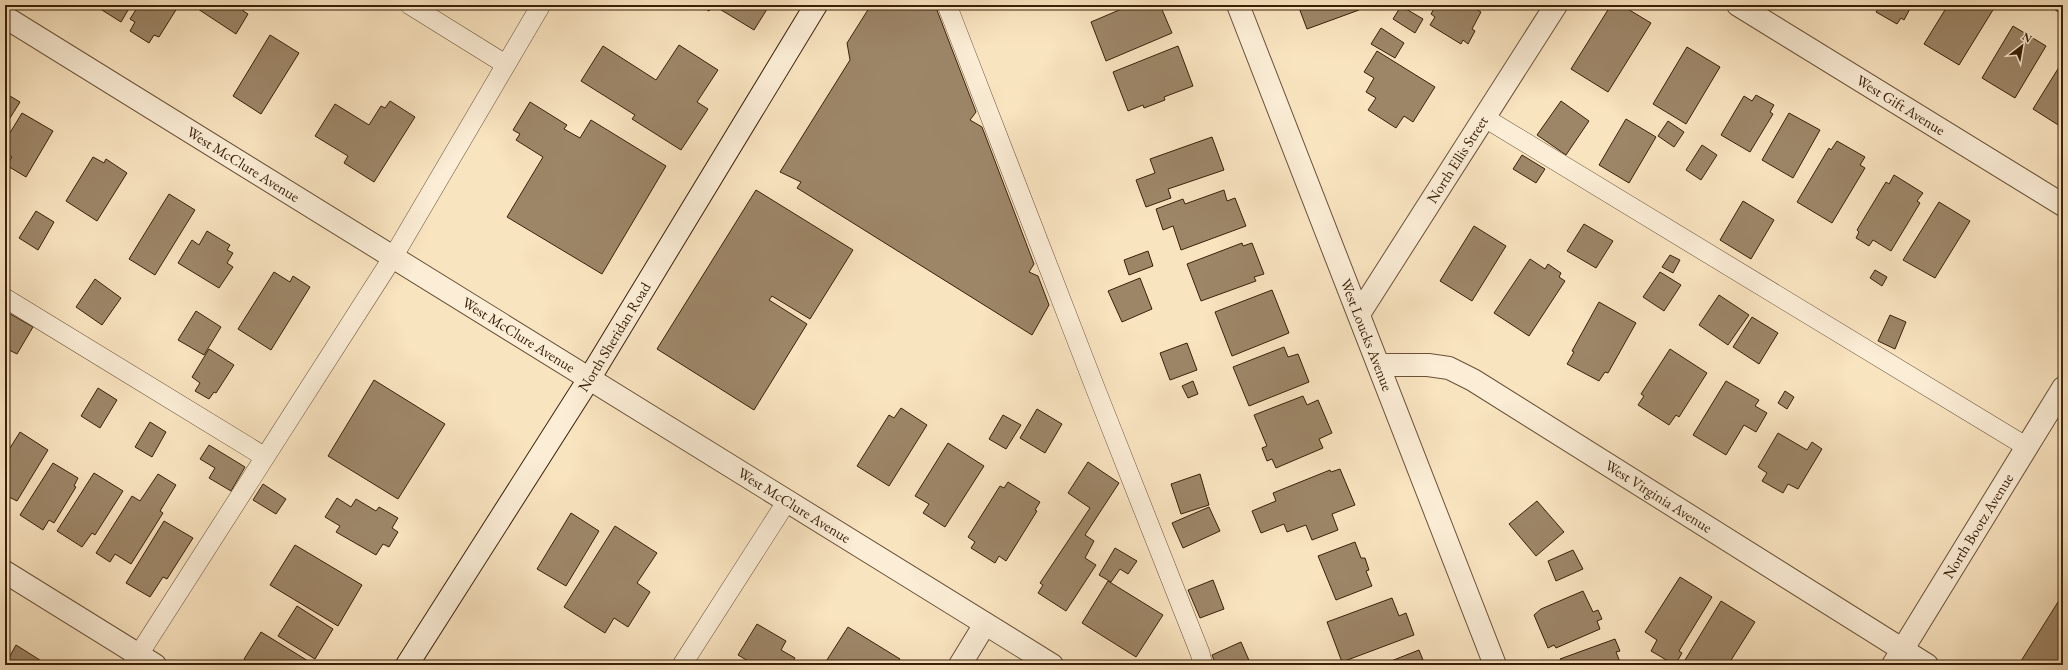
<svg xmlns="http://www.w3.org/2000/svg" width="2068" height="670" font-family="'EB Garamond',serif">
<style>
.building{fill:#9d8668;stroke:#3a2008}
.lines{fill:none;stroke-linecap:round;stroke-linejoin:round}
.service-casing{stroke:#6a5136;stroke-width:20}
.minor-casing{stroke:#6a5136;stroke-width:24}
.tertiary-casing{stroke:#6a5136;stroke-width:24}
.secondary-casing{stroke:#3a2008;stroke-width:24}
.service{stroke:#fbedd6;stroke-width:19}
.minor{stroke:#fbedd6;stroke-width:22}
.tertiary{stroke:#fbedd6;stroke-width:22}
.secondary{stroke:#fbedd6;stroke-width:22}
.labels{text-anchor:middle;stroke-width:4;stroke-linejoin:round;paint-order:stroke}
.street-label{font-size:15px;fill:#3a2008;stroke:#fbedd6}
</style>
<rect width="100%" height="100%" fill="#f9e4c0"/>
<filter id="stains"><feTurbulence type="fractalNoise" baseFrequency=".005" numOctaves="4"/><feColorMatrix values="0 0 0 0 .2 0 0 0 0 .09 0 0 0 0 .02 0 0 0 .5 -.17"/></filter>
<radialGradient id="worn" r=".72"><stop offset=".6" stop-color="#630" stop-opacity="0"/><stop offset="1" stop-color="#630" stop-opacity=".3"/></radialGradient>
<!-- building -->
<path class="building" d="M94,5H131L121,22Z
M139,5H179L159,37L154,35L149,43L130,31L135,22L130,19Z
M200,5H247L243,11L248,14L236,34L198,9Z
M699,5H713L709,11Z
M713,5H766L769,6L754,30Z
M871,5H935L976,112L970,120L982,127L1034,264L1029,272L1038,276L1049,305L1032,335L797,188L801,182L780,172L850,60L847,43Z
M1131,5H1160L1172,33L1106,61L1091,22Z
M1298,5H1358L1359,10L1307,29Z
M1436,5H1469L1481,12L1472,29L1475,31L1468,44L1463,40L1461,44L1430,25L1435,17L1431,14Z
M1611,5H1621L1651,23L1608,92L1571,69Z
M1878,5H1912L1904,20L1901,18L1897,24L1876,12L1880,6Z
M1948,5H1996L1959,65L1924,44Z
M2048,5H2063V15Z
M1401,6L1423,19L1415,33L1393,19Z
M2013,26L2046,46L2015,98L1982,78Z
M1381,28L1404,43L1395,58L1371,44Z
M270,35L299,53L261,114L233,96Z
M679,45L718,70L697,102L708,109L681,150L632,119L635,115L581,81L603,46L656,80Z
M1178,46L1193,86L1164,97L1165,100L1144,108L1143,105L1128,111L1113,72Z
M1687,47L1720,67L1686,124L1653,104Z
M1377,51L1435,87L1413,122L1404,116L1396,128L1368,110L1376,98L1366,92L1374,78L1364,72Z
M2061,64L2063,65V128L2033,109Z
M5,93L20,102L5,126Z
M1756,95L1774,105L1770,112L1773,114L1750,152L1721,135L1744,96L1752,101Z
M390,101L415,117L374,182L344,163L348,156L315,136L335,104L369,125L381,106L385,108Z
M1561,101L1589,121L1566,155L1537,135Z
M530,102L567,125L564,129L580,138L591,120L666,166L602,274L507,217L543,157L516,140L520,134L513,130Z
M22,113L53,131L26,177L6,165L12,157L5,153V141Z
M1789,113L1820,130L1793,178L1762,160Z
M1626,119L1656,137L1629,183L1599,165Z
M1668,121L1684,132L1674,147L1658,136Z
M1212,137L1224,170L1168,189L1171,198L1146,207L1136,180L1155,173L1150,159Z
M1837,141L1865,157L1860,165L1865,168L1832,223L1797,202L1829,148L1831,150Z
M1702,145L1717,155L1701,180L1686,170Z
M1522,155L1545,169L1536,183L1513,169Z
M93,157L104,163L106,159L127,173L97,221L66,201Z
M1894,175L1923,193L1917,201L1920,203L1891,251L1873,240L1869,246L1856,238L1859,232L1857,230L1886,182L1889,184Z
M756,190L853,250L810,319L772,296L769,300L807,324L754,410L657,349Z
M1224,190L1227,201L1235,198L1246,226L1181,250L1173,226L1163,230L1156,209L1183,199L1185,204Z
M169,194L195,210L155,275L129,259Z
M1743,201L1774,220L1751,259L1720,240Z
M1939,202L1970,221L1935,278L1903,260Z
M36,211L54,222L38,250L19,238Z
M1584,224L1613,241L1596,268L1567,251Z
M1474,226L1506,246L1472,301L1440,281Z
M207,231L230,245L227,250L233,253L227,263L233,267L219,288L178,263L192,240L199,245Z
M1242,243L1243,246L1252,243L1264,274L1254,277L1256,281L1201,301L1187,264Z
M1148,251L1153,266L1129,275L1124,260Z
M1670,255L1680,260L1673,273L1662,267Z
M1530,259L1545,269L1548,264L1561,273L1559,277L1565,281L1529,336L1494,313Z
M1875,270L1887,277L1882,286L1870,278Z
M274,272L290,282L293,276L310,287L271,350L238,329Z
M1660,272L1681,285L1664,311L1643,297Z
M1140,278L1152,309L1122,322L1108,291Z
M95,279L121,298L102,325L76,307Z
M1272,290L1289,333L1232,356L1215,312Z
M1719,295L1749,315L1728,345L1699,325Z
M1599,302L1636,323L1608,373L1605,372L1599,381L1567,364L1574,352L1572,351Z
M5,311L33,327L17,354L5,348Z
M196,311L221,327L204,355L178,340Z
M1890,315L1906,322L1895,349L1878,341Z
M1752,317L1778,333L1759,364L1733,347Z
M1187,343L1197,370L1170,380L1160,353Z
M1284,347L1288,357L1298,354L1309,382L1249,406L1233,367Z
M209,349L234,365L216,393L214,392L209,399L195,391L200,383L192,377Z
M1670,349L1707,373L1679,417L1676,415L1669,425L1638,405L1644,396L1641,394Z
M374,380L445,424L398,499L328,456Z
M1193,381L1198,394L1188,398L1182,386Z
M1726,381L1759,400L1755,406L1767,413L1756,432L1744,425L1726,455L1693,435Z
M98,388L117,400L100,428L81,416Z
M1785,391L1794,397L1787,409L1778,403Z
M1303,396L1307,405L1318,400L1332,433L1319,439L1323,448L1276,468L1272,459L1267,461L1262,448L1267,446L1254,415Z
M901,408L927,425L889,486L857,466L889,415L894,418Z
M1037,409L1062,424L1045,453L1020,438Z
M1003,415L1021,425L1006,449L989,439Z
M150,422L166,432L152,457L135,447Z
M20,432L48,450L17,501L9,497L5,504V456Z
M1778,433L1807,450L1812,442L1822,449L1798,489L1788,484L1783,493L1762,481L1767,473L1758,467Z
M948,443L984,466L945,527L923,513L929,504L915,496Z
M209,445L245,467L231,491L209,478L215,468L200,459Z
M1088,462L1119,483L1085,535L1094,541L1085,558L1096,565L1066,611L1038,593L1043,585L1040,583L1090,508L1068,493Z
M53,463L78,478L74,486L76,487L54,523L49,520L43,530L20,515Z
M1340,469L1355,505L1332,514L1338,530L1312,540L1306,525L1287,532L1284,524L1261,533L1252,511L1276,501L1273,493L1330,470L1331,472Z
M94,473L123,491L95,535L92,533L82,547L57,531Z
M158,474L176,485L160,511L163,513L131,564L115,554L110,562L96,553L132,496L140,501Z
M1200,474L1209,505L1181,514L1171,484Z
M1008,482L1040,502L1035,510L1037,511L1006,561L999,556L995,563L971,548L975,542L968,537L1000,486L1004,488Z
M263,484L286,499L276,514L253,500Z
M337,498L351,507L356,499L376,511L379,507L398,518L392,528L398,532L389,547L383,544L376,555L336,532L340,526L325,517Z
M1537,501L1564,532L1536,556L1509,524Z
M1209,507L1220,531L1183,548L1172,523Z
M571,513L599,531L566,586L537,569Z
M164,521L193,538L167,579L163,577L150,597L126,583Z
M615,526L657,553L637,583L650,592L628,627L614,618L605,633L564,607Z
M1355,542L1361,558H1365L1369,570L1366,571L1372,586L1336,600L1318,556Z
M295,545L362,585L338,626L270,585Z
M1115,548L1137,561L1128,574L1120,569L1111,582L1099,575Z
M1573,550L1583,569L1556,581L1548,561Z
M1680,577L1712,597L1679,651L1682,653L1675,665L1651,651L1657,640L1645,632Z
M1213,580L1224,609L1200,618L1188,590Z
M1108,581L1163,615L1136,657L1082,623Z
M1583,591L1593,612L1598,610L1602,619L1597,621L1600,629L1556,648L1554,645L1548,648L1534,615L1541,609Z
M2063,594V665H2027L2021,661Z
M1392,598L1399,616L1406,613L1414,635L1342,662L1327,622Z
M1721,601L1755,622L1728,665H1708L1704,662L1702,665H1682Z
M297,606L333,629L315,659L278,636Z
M757,624L786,641L781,650L795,658L791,665H748L750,662L738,655Z
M848,627L900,659L896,665H829L825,663Z
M261,632L313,664L312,665H253L244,659Z
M1615,639L1620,651L1616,652L1620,662L1623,661L1625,665H1554L1562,662L1560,659Z
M1241,642L1251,665H1216L1212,655Z
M16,645L43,662L41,665H5Z
M1419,650L1425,665H1381Z"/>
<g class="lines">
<!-- service casing -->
<g class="service-casing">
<path id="service" d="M410,5L505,64
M947,5L1096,390L1200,653L1203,665
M1485,118L2027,447
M5,298L265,457
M132,665L393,257L541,5
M682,665L787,501"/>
</g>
<!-- minor casing -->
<g class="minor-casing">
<g id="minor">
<path id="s1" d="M1738,5L2063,205"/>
<path id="s2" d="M1359,314L1556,5"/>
<path id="s3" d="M1379,365H1428L1449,368L1473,380L1927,665"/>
<path d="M5,572L155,665"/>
<path d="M960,665L985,624"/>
<path id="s4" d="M1893,665L2063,388"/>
</g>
</g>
<!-- tertiary casing -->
<g class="tertiary-casing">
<g id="tertiary">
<path id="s5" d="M1238,5L1495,665"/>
<path id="s6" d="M5,17L1052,665"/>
</g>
</g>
<!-- secondary casing -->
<g class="secondary-casing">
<g id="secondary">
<path id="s7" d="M407,665L589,379L816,5"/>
</g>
</g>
<!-- service -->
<use href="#service" class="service"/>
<!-- minor -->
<use href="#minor" class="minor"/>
<!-- tertiary -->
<use href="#tertiary" class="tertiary"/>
<!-- secondary -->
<use href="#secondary" class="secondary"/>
</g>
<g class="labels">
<!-- street labels -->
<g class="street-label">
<text dy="5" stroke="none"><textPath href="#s1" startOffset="191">West Gift Avenue</textPath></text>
<text dy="5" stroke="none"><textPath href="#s2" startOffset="183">North Ellis Street</textPath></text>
<text dy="5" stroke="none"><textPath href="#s6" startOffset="280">West McClure Avenue</textPath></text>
<text dy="5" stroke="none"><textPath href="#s6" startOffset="604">West McClure Avenue</textPath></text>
<text dy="5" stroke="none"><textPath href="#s5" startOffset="354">West Loucks Avenue</textPath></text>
<text dy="5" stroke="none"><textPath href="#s7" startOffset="388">North Sheridan Road</textPath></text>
<text dy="5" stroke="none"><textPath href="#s3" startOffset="316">West Virginia Avenue</textPath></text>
<text dy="5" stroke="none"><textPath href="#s6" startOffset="928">West McClure Avenue</textPath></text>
<text dy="5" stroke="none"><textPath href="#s4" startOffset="163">North Bootz Avenue</textPath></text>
</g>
</g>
<!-- margin -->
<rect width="2068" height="670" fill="none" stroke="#f9e4c0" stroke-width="20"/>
<rect x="6" y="6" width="2056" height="658" fill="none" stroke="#3a2008" stroke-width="2"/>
<rect x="10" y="10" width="2048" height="650" fill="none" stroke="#3a2008"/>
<!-- north arrow -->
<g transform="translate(2022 46) rotate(31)" stroke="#fbedd6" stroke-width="3" paint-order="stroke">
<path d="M0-3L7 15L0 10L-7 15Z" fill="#3a2008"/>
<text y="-6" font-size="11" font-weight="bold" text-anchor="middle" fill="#3a2008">N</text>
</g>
<rect width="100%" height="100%" filter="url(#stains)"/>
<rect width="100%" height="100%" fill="url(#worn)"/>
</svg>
